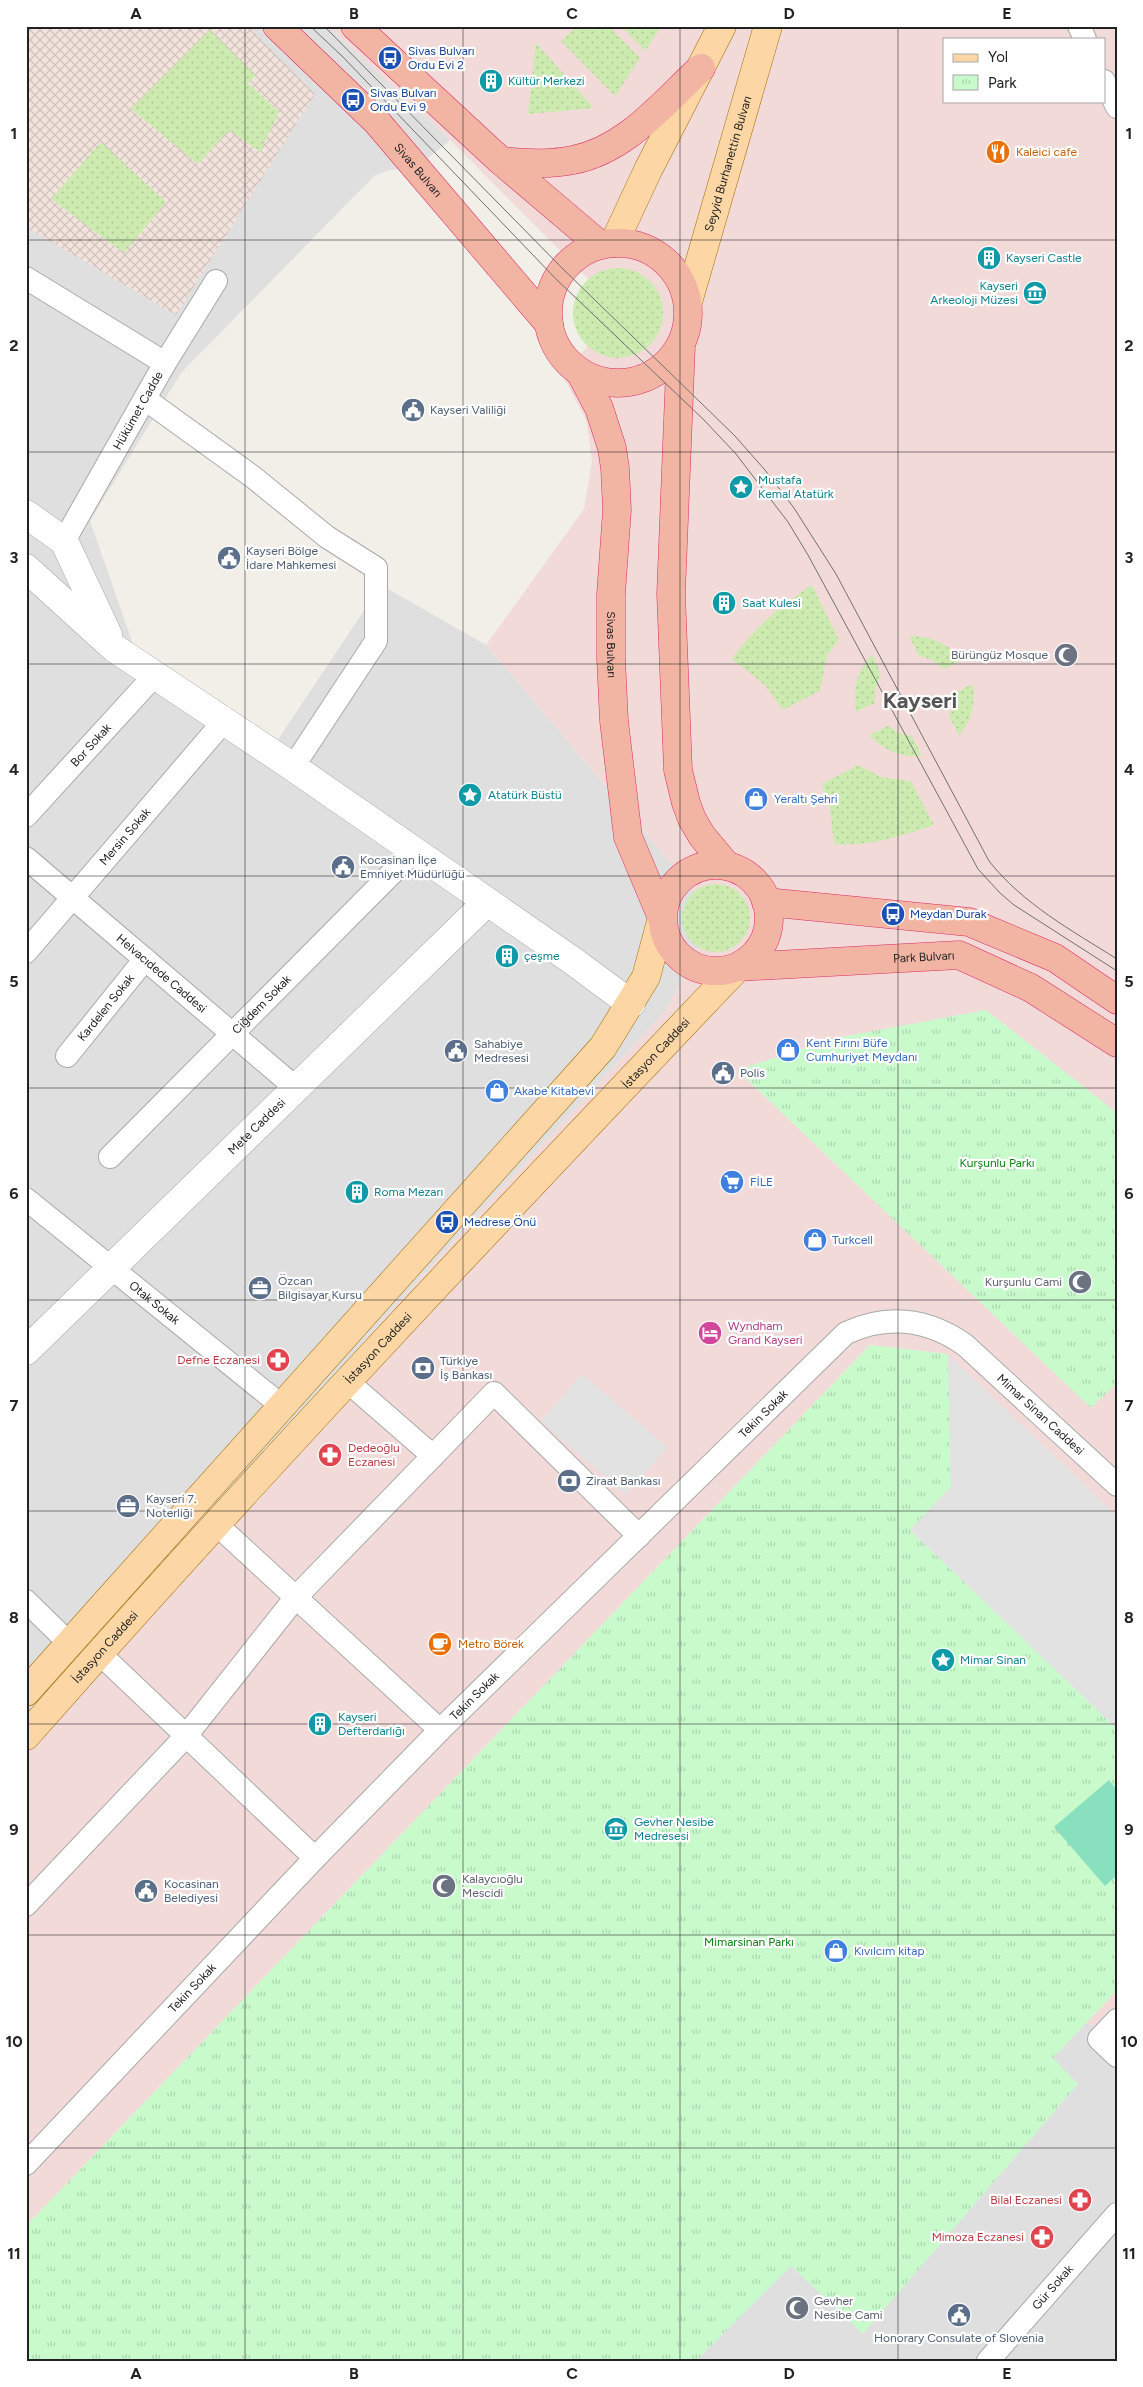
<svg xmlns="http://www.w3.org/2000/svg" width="1143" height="2387" font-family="Figtree,sans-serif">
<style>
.residential{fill:#e0dfdf}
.commercial{fill:#f2dad9;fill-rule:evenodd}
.military{fill:url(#military-cross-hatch)}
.grass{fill:url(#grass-dots)}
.park{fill:url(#park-tufts)}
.pitch{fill:#88e0be}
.parking{fill:#e2e2e2}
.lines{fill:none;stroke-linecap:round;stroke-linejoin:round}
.minor-casing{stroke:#a9a9a9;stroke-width:24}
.tertiary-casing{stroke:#a9a9a9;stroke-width:29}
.primary-casing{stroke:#a06b00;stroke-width:29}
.trunk-casing{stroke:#dc2a67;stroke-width:29}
.minor{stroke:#fff;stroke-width:22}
.tertiary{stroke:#fff;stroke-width:28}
.primary{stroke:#fcd6a4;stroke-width:28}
.trunk{stroke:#f2b4a3;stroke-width:28}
.tram{stroke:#707070;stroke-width:1}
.grid{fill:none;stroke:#222;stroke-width:1;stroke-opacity:0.55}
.labels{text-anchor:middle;stroke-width:4.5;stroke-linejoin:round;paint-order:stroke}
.transit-label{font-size:12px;fill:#164399;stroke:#fff;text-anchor:start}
.culture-label{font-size:12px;fill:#0d838f;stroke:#fff;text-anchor:start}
.food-label{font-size:12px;fill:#c56008;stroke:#fff;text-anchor:start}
.street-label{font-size:12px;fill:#222;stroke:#fff}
.service-label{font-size:12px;fill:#4e5e75;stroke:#fff;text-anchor:start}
.worship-label{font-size:12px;fill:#5b616d;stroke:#fff;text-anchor:end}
.shop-label{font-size:12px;fill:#366cbe;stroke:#fff;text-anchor:start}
.park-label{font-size:12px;fill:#0c8416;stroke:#fff}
.hotel-label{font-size:12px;fill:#b23c85;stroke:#fff;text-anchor:start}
.health-label{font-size:12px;fill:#be3a42;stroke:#fff;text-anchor:end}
.town-label{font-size:22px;font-weight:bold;fill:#555;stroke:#fff}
.neatline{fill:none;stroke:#222;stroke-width:2}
.grid-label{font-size:16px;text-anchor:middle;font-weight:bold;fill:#222}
</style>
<defs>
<pattern id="military-cross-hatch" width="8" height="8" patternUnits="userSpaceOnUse" patternTransform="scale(1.25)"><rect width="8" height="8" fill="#f3e3dd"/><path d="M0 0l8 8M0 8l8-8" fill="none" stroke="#d0c2bd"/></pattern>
<pattern id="grass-dots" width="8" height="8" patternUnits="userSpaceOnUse" patternTransform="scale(1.25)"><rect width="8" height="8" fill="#cdebb0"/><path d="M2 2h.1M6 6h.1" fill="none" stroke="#b0c997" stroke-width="1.8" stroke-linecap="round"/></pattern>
<pattern id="park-tufts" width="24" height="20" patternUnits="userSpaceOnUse" patternTransform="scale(1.25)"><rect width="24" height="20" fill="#c8facc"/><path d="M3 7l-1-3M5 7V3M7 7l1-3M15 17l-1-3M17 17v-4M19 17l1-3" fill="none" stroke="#acd6af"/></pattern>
</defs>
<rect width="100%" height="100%" fill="#f2efe9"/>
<!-- residential -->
<path class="residential" d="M26,26H328L450,140L409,174L399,169L389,170L374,176L181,373L90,521L133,644L277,741L381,585L486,645L716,916L666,1010L441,1255L26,1720Z
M1087,2022L1117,2049V2361H696L791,2265L863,2333L1078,2084L1053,2058Z"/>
<!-- commercial -->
<path class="commercial" d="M328,26H1117V1729L910,1530L948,1354L870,1345L26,2226V1720L441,1255L666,1010L716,916L486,645L584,509L592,461L589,438L586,420L562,374L620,311L450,140ZM944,39H1104V101H944Z
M1117,1990V2049L1087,2022Z"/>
<!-- military -->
<path class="military" d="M26,26H248L315,94L176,315L26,227Z"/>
<!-- grass -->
<path class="grass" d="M577,26H609L640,58L615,96L561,41Z
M621,26H662L645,51Z
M210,30L256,76L248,83L279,112L260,152L229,130L198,164L131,109Z
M536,43L594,108L528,114Z
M101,142L166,202L124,253L51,199Z
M573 313a45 45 0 1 1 90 0a45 45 0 1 1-90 0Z
M812,585L839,640L827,655L820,691L783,710L765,685L732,659C754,628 780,606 812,585Z
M909,636C930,636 948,643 962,660L944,669L932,660L919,656Z
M872,654L881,674L875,690V703L856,712C852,690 857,671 872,654Z
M973,684C976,703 971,721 959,736L949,716L953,705L954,693Z
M888,726L899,733L912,736L922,756C900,758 884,750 869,735Z
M858,765L881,777L911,781L934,825C900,836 869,847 834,844L830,810L822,784Z
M682 918a34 34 0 1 1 68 0a34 34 0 1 1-68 0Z"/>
<!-- park -->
<path class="park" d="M986,1010L1117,1113V1383L1091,1408L737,1070L836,1038Z
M870,1345L948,1354L951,1487L910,1530L1117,1729V1990L1053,2058L1078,2084L863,2334L791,2266L696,2361H26V2226Z"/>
<!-- pitch -->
<path class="pitch" d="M1109,1780L1117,1790V1875L1105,1886L1054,1827Z"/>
<!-- parking -->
<path class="parking" d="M948,1354L1117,1516V1729L910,1530L951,1487Z
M582,1374L667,1447L626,1495L541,1421Z"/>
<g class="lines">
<!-- minor casing -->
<g class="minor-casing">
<g id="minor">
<path d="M1079,26L1085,39"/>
<path d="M1104,81L1117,107"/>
<path d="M26,278L165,363"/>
<path d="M145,399L253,477L327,537L376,568V641L293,767"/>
<path id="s1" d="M64,541L165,363L216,281"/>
<path id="s2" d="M26,816L155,675"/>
<path id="s3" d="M26,858L296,1088"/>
<path id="s4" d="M26,952L224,721"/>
<path id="s5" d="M67,1056L145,959"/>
<path id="s6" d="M110,1157L414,851"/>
<path id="s7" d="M26,1199L282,1406"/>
<path d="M348,1382L433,1456"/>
<path d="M216,1524L440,1730"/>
<path d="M26,1601L69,1643"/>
<path d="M99,1653L315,1858"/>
<path d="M26,1905L186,1736L296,1597L494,1393L639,1536"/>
<path d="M1117,2020L1099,2039L1117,2056"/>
<path id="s8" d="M26,2164L315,1858L440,1730L846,1333C888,1314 928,1319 965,1345L1117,1485"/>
<path id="s9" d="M988,2361L1117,2214"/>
</g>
</g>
<!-- tertiary casing -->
<g class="tertiary-casing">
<g id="tertiary">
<path d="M26,514L64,541L108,635"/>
<path d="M26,568L114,648L293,767L573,961L631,1004"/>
<path id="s10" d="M26,1351L487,902"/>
</g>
</g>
<!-- primary casing -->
<g class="primary-casing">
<g id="primary">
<path d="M614,243L648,170L722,26"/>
<path id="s11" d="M688,302L768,26"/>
<path d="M26,1692L603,1047L646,977L662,918"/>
<path id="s12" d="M26,1736C257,1474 497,1220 738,967"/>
</g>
</g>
<!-- trunk casing -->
<g class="trunk-casing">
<g id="trunk">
<path id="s13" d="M277,26L377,122L549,324"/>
<path d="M355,26L501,161L600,245"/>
<path d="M501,161C525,163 549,165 573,160C626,150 663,103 701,68"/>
<circle cx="618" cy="313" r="70"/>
<path d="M681,345L671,594L678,770L686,803L692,819L702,836L727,866"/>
<path id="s14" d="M580,372L599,408L612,448L615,468L617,510L611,594V658L614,721L628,837L662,918"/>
<circle cx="716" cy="918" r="53"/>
<path d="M766,902L969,922L1055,958L1117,1000"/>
<path id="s15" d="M738,967L959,955L1031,988L1117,1043"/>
</g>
</g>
<!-- minor -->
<use href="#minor" class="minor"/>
<!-- tertiary -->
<use href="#tertiary" class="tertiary"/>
<!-- primary -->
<use href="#primary" class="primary"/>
<!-- trunk -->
<use href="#trunk" class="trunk"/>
<!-- tram -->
<path class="tram" d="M310,26L342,56L556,279L704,420L736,454L788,522L808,555L978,869L1000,893L1014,905L1117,971
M324,26L563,269L734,435L765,470L794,508L836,574L989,861C1023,904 1071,930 1117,959"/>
</g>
<!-- grid -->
<path class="grid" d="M245,26V2361M463,26V2361M680,26V2361M898,26V2361M26,240H1117M26,452H1117M26,664H1117M26,876H1117M26,1088H1117M26,1300H1117M26,1511H1117M26,1724H1117M26,1935H1117M26,2148H1117"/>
<!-- icons -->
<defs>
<g id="bus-disc" transform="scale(1.25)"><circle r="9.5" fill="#1a4fb4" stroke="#fff"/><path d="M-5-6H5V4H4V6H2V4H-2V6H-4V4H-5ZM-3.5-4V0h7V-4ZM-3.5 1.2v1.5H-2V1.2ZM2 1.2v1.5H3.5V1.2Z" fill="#fff"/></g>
<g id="building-disc" transform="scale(1.25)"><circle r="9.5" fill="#0f9aa8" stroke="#fff"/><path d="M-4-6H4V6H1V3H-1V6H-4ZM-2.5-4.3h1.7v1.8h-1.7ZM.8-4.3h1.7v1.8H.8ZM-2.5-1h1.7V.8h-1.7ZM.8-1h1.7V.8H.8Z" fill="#fff"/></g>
<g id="restaurant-disc" transform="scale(1.25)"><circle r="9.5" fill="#e8710a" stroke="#fff"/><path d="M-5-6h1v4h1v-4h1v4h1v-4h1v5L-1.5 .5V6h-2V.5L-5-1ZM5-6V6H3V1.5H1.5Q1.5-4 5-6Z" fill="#fff"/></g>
<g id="museum-disc" transform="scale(1.25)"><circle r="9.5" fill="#0f9aa8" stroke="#fff"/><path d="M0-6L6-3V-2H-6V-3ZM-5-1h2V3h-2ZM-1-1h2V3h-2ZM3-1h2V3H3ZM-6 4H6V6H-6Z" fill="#fff"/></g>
<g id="civic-disc" transform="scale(1.25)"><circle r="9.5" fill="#5c6f8a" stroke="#fff"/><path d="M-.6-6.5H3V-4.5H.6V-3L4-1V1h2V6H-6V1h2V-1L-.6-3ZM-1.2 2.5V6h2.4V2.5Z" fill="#fff"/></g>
<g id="sight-disc" transform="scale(1.25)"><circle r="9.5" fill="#0f9aa8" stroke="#fff"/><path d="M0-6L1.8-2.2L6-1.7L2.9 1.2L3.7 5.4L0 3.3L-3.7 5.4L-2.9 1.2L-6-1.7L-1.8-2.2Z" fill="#fff"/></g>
<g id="mosque-disc" transform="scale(1.25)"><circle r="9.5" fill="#6b7280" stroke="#fff"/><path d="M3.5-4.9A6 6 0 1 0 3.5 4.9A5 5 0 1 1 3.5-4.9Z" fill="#fff"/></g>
<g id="shop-disc" transform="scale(1.25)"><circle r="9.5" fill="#3f7fe0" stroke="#fff"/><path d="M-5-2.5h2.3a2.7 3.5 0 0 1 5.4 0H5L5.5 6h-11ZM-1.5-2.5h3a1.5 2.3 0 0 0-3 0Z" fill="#fff"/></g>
<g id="supermarket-disc" transform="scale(1.25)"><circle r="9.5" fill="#3f7fe0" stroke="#fff"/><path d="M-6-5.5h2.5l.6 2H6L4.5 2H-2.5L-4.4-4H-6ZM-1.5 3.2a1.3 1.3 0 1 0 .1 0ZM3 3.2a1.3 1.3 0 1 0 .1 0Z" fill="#fff"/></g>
<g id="office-disc" transform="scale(1.25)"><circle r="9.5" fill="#5c6f8a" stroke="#fff"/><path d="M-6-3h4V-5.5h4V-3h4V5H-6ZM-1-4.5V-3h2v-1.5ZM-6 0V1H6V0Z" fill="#fff"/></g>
<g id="hotel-disc" transform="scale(1.25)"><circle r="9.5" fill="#d1479c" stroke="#fff"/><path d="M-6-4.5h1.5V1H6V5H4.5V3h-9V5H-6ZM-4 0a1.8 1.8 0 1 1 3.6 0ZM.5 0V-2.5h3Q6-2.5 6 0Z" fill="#fff"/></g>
<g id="pharmacy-disc" transform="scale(1.25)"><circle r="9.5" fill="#e0444e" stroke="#fff"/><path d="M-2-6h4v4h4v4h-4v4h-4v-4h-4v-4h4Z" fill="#fff"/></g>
<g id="bank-disc" transform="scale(1.25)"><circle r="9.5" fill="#5c6f8a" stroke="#fff"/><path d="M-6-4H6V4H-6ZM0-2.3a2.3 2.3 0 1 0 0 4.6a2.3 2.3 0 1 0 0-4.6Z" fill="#fff"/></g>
<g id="cafe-disc" transform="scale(1.25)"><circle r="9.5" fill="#e8710a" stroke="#fff"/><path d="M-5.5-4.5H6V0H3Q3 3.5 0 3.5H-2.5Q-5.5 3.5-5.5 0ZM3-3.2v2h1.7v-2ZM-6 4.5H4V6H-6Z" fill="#fff"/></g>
</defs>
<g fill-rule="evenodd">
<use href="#bus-disc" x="390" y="58"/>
<use href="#building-disc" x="491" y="81"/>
<use href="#bus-disc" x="353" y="100"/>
<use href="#restaurant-disc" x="998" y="152"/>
<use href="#building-disc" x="989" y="258"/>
<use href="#museum-disc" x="1035" y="293"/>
<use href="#civic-disc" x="413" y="410"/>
<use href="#sight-disc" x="741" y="487"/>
<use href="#civic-disc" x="229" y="558"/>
<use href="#building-disc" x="724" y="603"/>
<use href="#mosque-disc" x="1066" y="655"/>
<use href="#sight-disc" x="470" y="795"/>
<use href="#shop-disc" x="756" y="799"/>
<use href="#civic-disc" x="343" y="867"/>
<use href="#bus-disc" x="893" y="914"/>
<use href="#building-disc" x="507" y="956"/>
<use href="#shop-disc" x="788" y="1050"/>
<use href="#civic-disc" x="456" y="1051"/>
<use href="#civic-disc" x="723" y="1073"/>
<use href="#shop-disc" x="497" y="1091"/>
<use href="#supermarket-disc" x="732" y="1182"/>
<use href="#building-disc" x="357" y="1192"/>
<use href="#bus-disc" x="447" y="1222"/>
<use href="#shop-disc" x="815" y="1240"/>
<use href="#mosque-disc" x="1080" y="1282"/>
<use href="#office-disc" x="260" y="1288"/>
<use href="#hotel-disc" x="710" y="1333"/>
<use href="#pharmacy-disc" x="278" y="1360"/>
<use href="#bank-disc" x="423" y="1368"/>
<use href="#pharmacy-disc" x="330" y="1455"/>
<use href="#bank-disc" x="569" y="1481"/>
<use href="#office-disc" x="128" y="1506"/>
<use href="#cafe-disc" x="440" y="1644"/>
<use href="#sight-disc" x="943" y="1660"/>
<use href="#building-disc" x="320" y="1724"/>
<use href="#museum-disc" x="616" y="1829"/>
<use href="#mosque-disc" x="444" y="1886"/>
<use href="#civic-disc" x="146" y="1891"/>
<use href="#shop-disc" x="836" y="1951"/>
<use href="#pharmacy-disc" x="1080" y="2200"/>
<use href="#pharmacy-disc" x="1042" y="2237"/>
<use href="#mosque-disc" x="797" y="2308"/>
<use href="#civic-disc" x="959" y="2315"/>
</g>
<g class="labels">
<!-- transit labels -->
<g class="transit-label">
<text x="408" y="55">Sivas Bulvarı<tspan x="408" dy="14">Ordu Evi 2</tspan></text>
<text x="370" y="97">Sivas Bulvarı<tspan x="370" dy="14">Ordu Evi 9</tspan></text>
<text x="910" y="918">Meydan Durak</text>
<text x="464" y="1226">Medrese Önü</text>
</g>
<!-- culture labels -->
<g class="culture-label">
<text x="508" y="85">Kültür Merkezi</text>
<text x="1006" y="262">Kayseri Castle</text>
<text x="1018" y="290" text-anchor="end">Kayseri<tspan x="1018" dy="14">Arkeoloji Müzesi</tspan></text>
<text x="758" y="484">Mustafa<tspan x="758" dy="14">Kemal Atatürk</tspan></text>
<text x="742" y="607">Saat Kulesi</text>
<text x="488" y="799">Atatürk Büstü</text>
<text x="524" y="960">çeşme</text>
<text x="374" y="1196">Roma Mezarı</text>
<text x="960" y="1664">Mimar Sinan</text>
<text x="338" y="1721">Kayseri<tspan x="338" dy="14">Defterdarlığı</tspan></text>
<text x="634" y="1826">Gevher Nesibe<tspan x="634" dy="14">Medresesi</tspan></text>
</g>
<!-- food labels -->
<g class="food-label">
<text x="1016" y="156">Kaleici cafe</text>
<text x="458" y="1648">Metro Börek</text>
</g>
<!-- street labels -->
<g class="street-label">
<text dy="4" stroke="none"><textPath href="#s11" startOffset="144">Seyyid Burhanettin Bulvarı</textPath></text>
<text dy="4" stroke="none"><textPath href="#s13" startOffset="202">Sivas Bulvarı</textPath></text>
<text dy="4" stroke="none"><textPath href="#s1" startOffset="150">Hükümet Cadde</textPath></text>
<text dy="4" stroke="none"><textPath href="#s14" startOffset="280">Sivas Bulvarı</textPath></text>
<text dy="4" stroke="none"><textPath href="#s2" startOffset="96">Bor Sokak</textPath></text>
<text dy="4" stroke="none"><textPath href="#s4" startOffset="152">Mersin Sokak</textPath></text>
<text dy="4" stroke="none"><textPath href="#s15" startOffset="186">Park Bulvarı</textPath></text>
<text dy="4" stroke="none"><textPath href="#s3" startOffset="178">Helvacıdede Caddesi</textPath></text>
<text dy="4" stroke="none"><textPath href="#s6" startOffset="215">Ciğdem Sokak</textPath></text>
<text dy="4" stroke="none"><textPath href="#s5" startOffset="62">Kardelen Sokak</textPath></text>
<text dy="4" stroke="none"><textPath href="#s12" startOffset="929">İstasyon Caddesi</textPath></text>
<text dy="4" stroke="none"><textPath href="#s10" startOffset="322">Mete Caddesi</textPath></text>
<text dy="4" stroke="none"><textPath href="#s7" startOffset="165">Otak Sokak</textPath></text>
<text dy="4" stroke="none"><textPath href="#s12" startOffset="524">İstasyon Caddesi</textPath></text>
<text dy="4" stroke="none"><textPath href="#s8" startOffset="1052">Tekin Sokak</textPath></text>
<text dy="4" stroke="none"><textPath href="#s8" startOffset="1396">Mimar Sinan Caddesi</textPath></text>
<text dy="4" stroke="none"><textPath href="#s12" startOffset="119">İstasyon Caddesi</textPath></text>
<text dy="4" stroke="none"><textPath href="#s8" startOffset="648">Tekin Sokak</textPath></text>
<text dy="4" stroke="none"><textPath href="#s8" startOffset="242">Tekin Sokak</textPath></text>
<text dy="4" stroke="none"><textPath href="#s9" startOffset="98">Gür Sokak</textPath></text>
</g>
<!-- service labels -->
<g class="service-label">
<text x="430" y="414">Kayseri Valiliği</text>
<text x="246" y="555">Kayseri Bölge<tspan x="246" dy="14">İdare Mahkemesi</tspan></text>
<text x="360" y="864">Kocasinan İlçe<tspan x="360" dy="14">Emniyet Müdürlüğü</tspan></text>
<text x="474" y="1048">Sahabiye<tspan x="474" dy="14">Medresesi</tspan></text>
<text x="740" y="1077">Polis</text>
<text x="278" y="1285">Özcan<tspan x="278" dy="14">Bilgisayar Kursu</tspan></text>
<text x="440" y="1365">Türkiye<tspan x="440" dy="14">İş Bankası</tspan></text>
<text x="586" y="1485">Ziraat Bankası</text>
<text x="146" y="1503">Kayseri 7.<tspan x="146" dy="14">Noterliği</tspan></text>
<text x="164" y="1888">Kocasinan<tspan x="164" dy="14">Belediyesi</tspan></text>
<text x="959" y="2342" text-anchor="middle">Honorary Consulate of Slovenia</text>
</g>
<!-- worship labels -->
<g class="worship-label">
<text x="1048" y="659">Bürüngüz Mosque</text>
<text x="1062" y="1286">Kurşunlu Cami</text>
<text x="462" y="1883" text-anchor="start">Kalaycıoğlu<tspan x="462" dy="14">Mescidi</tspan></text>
<text x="814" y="2305" text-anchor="start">Gevher<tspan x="814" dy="14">Nesibe Cami</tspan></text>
</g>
<!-- shop labels -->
<g class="shop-label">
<text x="774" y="803">Yeraltı Şehri</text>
<text x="806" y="1047">Kent Fırını Büfe<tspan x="806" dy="14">Cumhuriyet Meydanı</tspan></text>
<text x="514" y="1095">Akabe Kitabevi</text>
<text x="750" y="1186">FİLE</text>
<text x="832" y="1244">Turkcell</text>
<text x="854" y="1955">Kıvılcım kitap</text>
</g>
<!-- park labels -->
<g class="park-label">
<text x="997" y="1167">Kurşunlu Parkı</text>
<text x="749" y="1946">Mimarsinan Parkı</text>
</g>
<!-- hotel labels -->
<g class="hotel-label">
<text x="728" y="1330">Wyndham<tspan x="728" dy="14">Grand Kayseri</tspan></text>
</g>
<!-- health labels -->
<g class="health-label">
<text x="260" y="1364">Defne Eczanesi</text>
<text x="348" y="1452" text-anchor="start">Dedeoğlu<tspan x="348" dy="14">Eczanesi</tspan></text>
<text x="1062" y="2204">Bilal Eczanesi</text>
<text x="1024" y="2241">Mimoza Eczanesi</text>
</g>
<!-- town labels -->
<g class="town-label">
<text x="920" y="708">Kayseri</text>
</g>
</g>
<!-- border -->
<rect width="1143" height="2387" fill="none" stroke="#ffffff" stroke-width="55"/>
<!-- legend -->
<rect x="943" y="38" width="162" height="65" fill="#ffffff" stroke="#a7a7a7"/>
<rect x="953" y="54" width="25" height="8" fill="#fcd6a4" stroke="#a7a7a7"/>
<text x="988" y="62" font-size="15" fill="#222222">Yol</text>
<rect x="953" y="75" width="25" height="15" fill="url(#park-tufts)" stroke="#a7a7a7"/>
<text x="988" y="88" font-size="15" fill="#222222">Park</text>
<rect x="28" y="28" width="1088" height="2332" class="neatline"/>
<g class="grid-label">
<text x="136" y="19">A</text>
<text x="354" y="19">B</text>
<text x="572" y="19">C</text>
<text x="789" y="19">D</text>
<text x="1007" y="19">E</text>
<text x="14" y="139">1</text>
<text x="1129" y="139">1</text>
<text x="14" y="351">2</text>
<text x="1129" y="351">2</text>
<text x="14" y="563">3</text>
<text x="1129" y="563">3</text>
<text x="14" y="775">4</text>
<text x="1129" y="775">4</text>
<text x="14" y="987">5</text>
<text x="1129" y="987">5</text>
<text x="14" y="1199">6</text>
<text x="1129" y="1199">6</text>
<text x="14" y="1411">7</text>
<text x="1129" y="1411">7</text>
<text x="14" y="1623">8</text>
<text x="1129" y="1623">8</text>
<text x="14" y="1835">9</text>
<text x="1129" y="1835">9</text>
<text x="14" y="2047">10</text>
<text x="1129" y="2047">10</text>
<text x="14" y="2259">11</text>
<text x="1129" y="2259">11</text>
<text x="136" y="2379">A</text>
<text x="354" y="2379">B</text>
<text x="572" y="2379">C</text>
<text x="789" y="2379">D</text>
<text x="1007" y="2379">E</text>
</g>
</svg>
